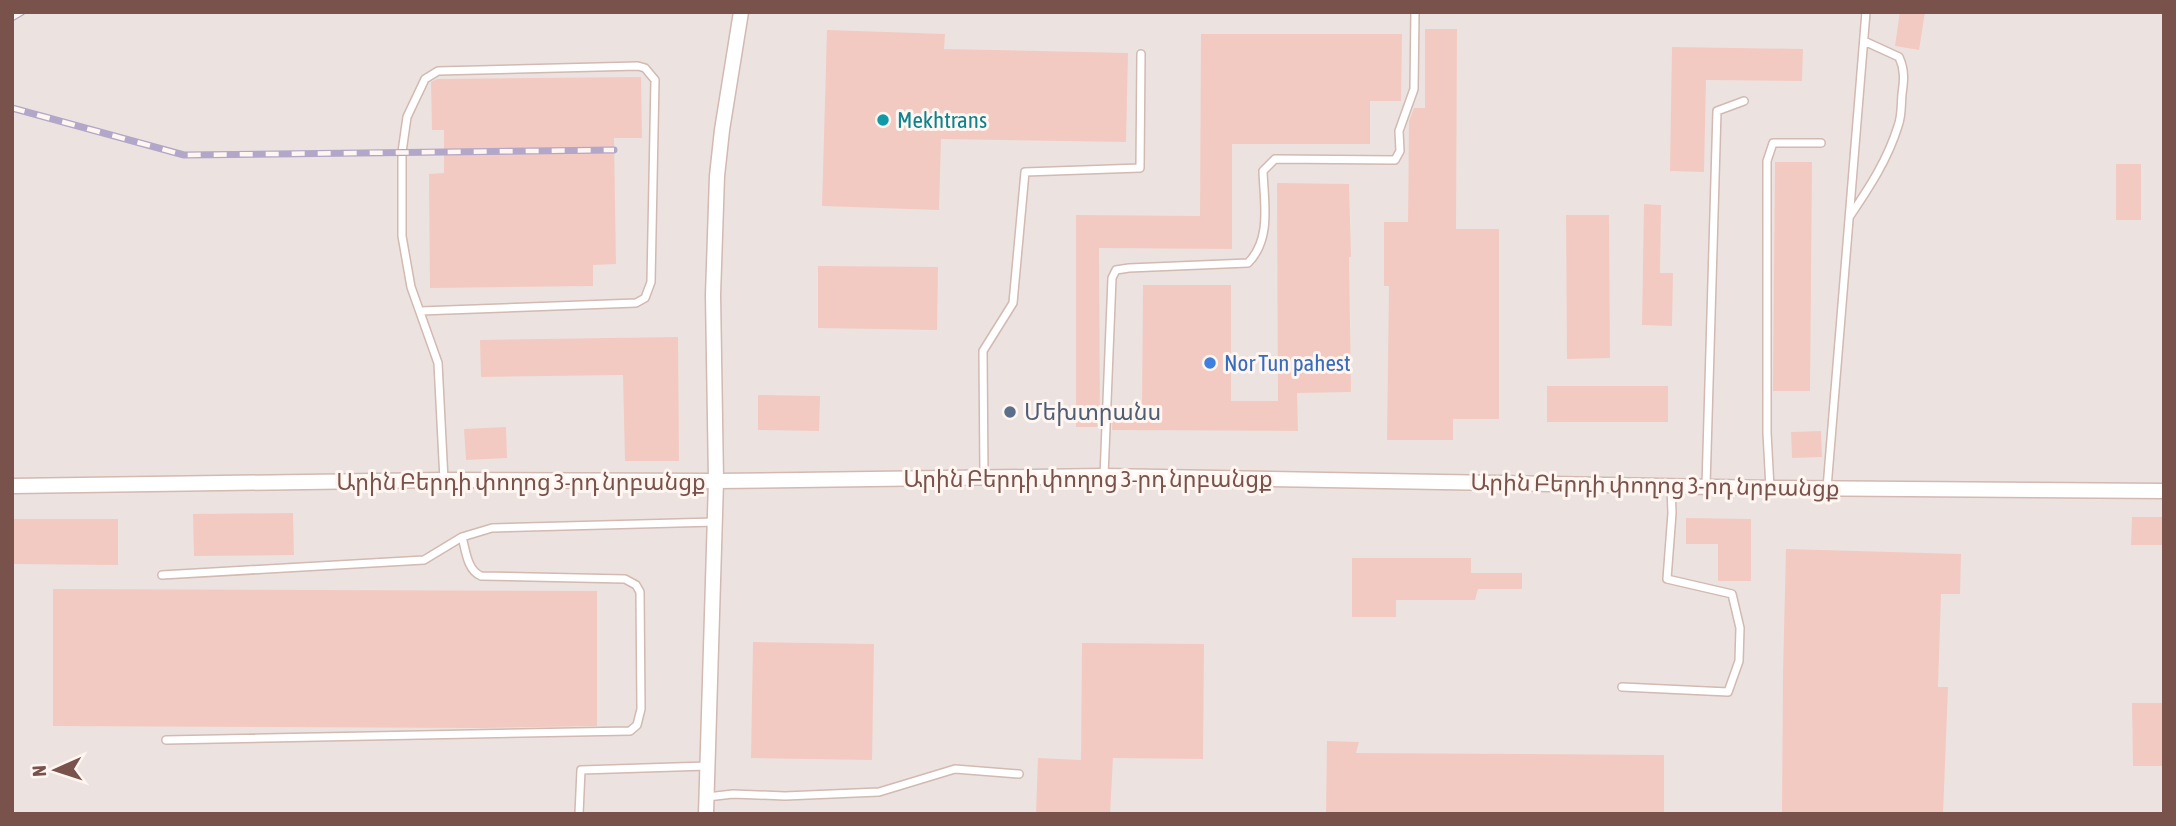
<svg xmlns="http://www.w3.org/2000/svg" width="2176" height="826" font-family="'Asap Condensed','Noto Sans Armenian',sans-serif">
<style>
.industrial{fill:#ece3e0}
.building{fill:#f3cac1}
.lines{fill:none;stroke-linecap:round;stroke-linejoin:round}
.lane-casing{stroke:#d2b9b1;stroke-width:10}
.street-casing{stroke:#d2b9b1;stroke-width:17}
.lane{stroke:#fff;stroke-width:7}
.street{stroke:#fff;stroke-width:14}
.rail-casing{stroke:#b2a7c8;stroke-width:7}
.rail{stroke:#fff6f1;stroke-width:4.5;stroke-dasharray:13;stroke-linecap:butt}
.culture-dot{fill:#0f9aa8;stroke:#fff6f1;stroke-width:2.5}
.shop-dot{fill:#3f7fe0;stroke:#fff6f1;stroke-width:2.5}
.service-dot{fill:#5c6f8a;stroke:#fff6f1;stroke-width:2.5}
.labels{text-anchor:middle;stroke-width:6;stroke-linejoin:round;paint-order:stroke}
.culture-label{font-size:23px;fill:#0d838f;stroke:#fff6f1;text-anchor:start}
.shop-label{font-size:23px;fill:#366cbe;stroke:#fff6f1;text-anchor:start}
.service-label{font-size:23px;fill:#4e5e75;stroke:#fff6f1;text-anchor:start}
.street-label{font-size:23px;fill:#79524c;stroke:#fff6f1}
</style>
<rect width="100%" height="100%" fill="#fdf1ea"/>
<!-- industrial -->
<path class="industrial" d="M12,12H2164V814H12Z"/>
<!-- building -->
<path class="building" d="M1900,12H1925L1919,50L1895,46Z
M1425,29H1457L1456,229H1499V419H1453V440H1387L1389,286H1384V222H1408L1409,121L1414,108H1425Z
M827,30L945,34L944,49L1128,53L1126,142L941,139L939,210L822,206Z
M1201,34H1402L1401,101H1370V144H1232V249L1099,248L1100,427H1076V215L1200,216Z
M1672,47L1803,49L1802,81L1706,80L1704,172L1670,171Z
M641,77L642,138H614L616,264L593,265V286L430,288L429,174L444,173V130H432L431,82L437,79Z
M1775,162H1812L1810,391H1773Z
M2116,164H2141V220H2116Z
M1277,183L1349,184L1351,257H1349L1351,392L1297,393L1298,431L1112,430L1113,407L1142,406L1143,285H1231V401H1278Z
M1644,204L1661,205L1660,273H1673L1672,326L1642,325Z
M1566,215H1609L1610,358L1567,359Z
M818,266L938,267L937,330L818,328Z
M678,337L679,461H625L623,375L481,377L480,340Z
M1547,386H1668V422H1547Z
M758,395L820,396L819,431L758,430Z
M506,427L507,458L466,460L464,429Z
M1821,431L1822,457L1792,458L1791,432Z
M293,513L294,555L194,556L193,514Z
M2132,517H2164V545H2131Z
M1686,518L1751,519V581H1718V544H1686Z
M12,519H118V565L12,564Z
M1786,549L1961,554L1960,594H1941L1938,687H1948L1943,814H1782L1783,672Z
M1352,558H1471V573H1522V589H1478L1475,600H1396V617H1352Z
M53,589L597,591V726L483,728L53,726Z
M753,642L874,644L872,760L751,758Z
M1082,643L1204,644L1203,759L1113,758L1110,814H1036L1038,758L1081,760Z
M2132,703H2164V766H2133Z
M1327,741L1359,742L1356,753L1664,755V814H1326Z"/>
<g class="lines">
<!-- lane casing -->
<g class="lane-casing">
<path id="lane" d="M1850,216C1869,188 1888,159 1898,126C1902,116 1901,104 1902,94C1904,80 1905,70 1899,57L1864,41
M420,311L636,303L645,298L651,282L655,80L645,68L638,66L438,71L425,79L407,117L402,152V236L411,287L438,363L444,480
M1104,476L1112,278L1116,270L1129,268L1248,263C1272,239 1264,202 1263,171L1275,159L1395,160L1400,151L1399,131L1414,89L1415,12
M984,477L983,351L1013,303L1025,172L1140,168L1141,54
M1706,486L1717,111L1744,101
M1770,488L1767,433V161L1773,143H1821
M1827,488L1866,12
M162,575L424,560L462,537L492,528L715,522
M1622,687L1728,692L1739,661L1740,628L1732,594L1667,579L1672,513L1671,486
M166,740L630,731L637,725L641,709L640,592L636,585L625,579L481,576C467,570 466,551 462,537
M707,797L733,794L785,796L879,792L955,769L1019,774
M579,814L581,770L707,766"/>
</g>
<!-- street casing -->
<g class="street-casing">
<path id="street" d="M12,486L444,480L716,481L1104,476L1770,488L2164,491
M706,814L716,481L713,295L717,176L722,130L741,12"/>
</g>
<!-- lane -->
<use href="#lane" class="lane"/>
<!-- street -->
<use href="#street" class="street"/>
<!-- rail casing -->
<g class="rail-casing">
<path id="rail" d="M12,18L22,12
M12,108L184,155L614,150"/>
</g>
<!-- rail -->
<use href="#rail" class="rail"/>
</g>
<!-- markers -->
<circle class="culture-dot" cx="883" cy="120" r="7"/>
<circle class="shop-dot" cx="1210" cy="363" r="7"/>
<circle class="service-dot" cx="1010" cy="412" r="7"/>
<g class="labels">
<!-- culture labels -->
<g class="culture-label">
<text x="897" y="128">Mekhtrans</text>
</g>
<!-- shop labels -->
<g class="shop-label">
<text x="1224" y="371">Nor Tun pahest</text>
</g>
<!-- service labels -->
<g class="service-label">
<text x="1024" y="420">Մեխտրանս</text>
</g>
<!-- street labels -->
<g class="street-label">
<text x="1088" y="487">Արին Բերդի փողոց 3-րդ նրբանցք</text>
<text x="521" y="490">Արին Բերդի փողոց 3-րդ նրբանցք</text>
<text transform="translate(1655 485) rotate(1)" y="8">Արին Բերդի փողոց 3-րդ նրբանցք</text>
</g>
</g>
<!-- border -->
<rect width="2176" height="826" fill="none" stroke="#79524c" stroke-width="28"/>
<!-- north arrow -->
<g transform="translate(56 770) rotate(267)" stroke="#fff6f1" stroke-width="5" paint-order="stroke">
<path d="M0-5L12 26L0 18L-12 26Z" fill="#79524c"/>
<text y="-10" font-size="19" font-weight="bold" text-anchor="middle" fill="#79524c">N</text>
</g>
</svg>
